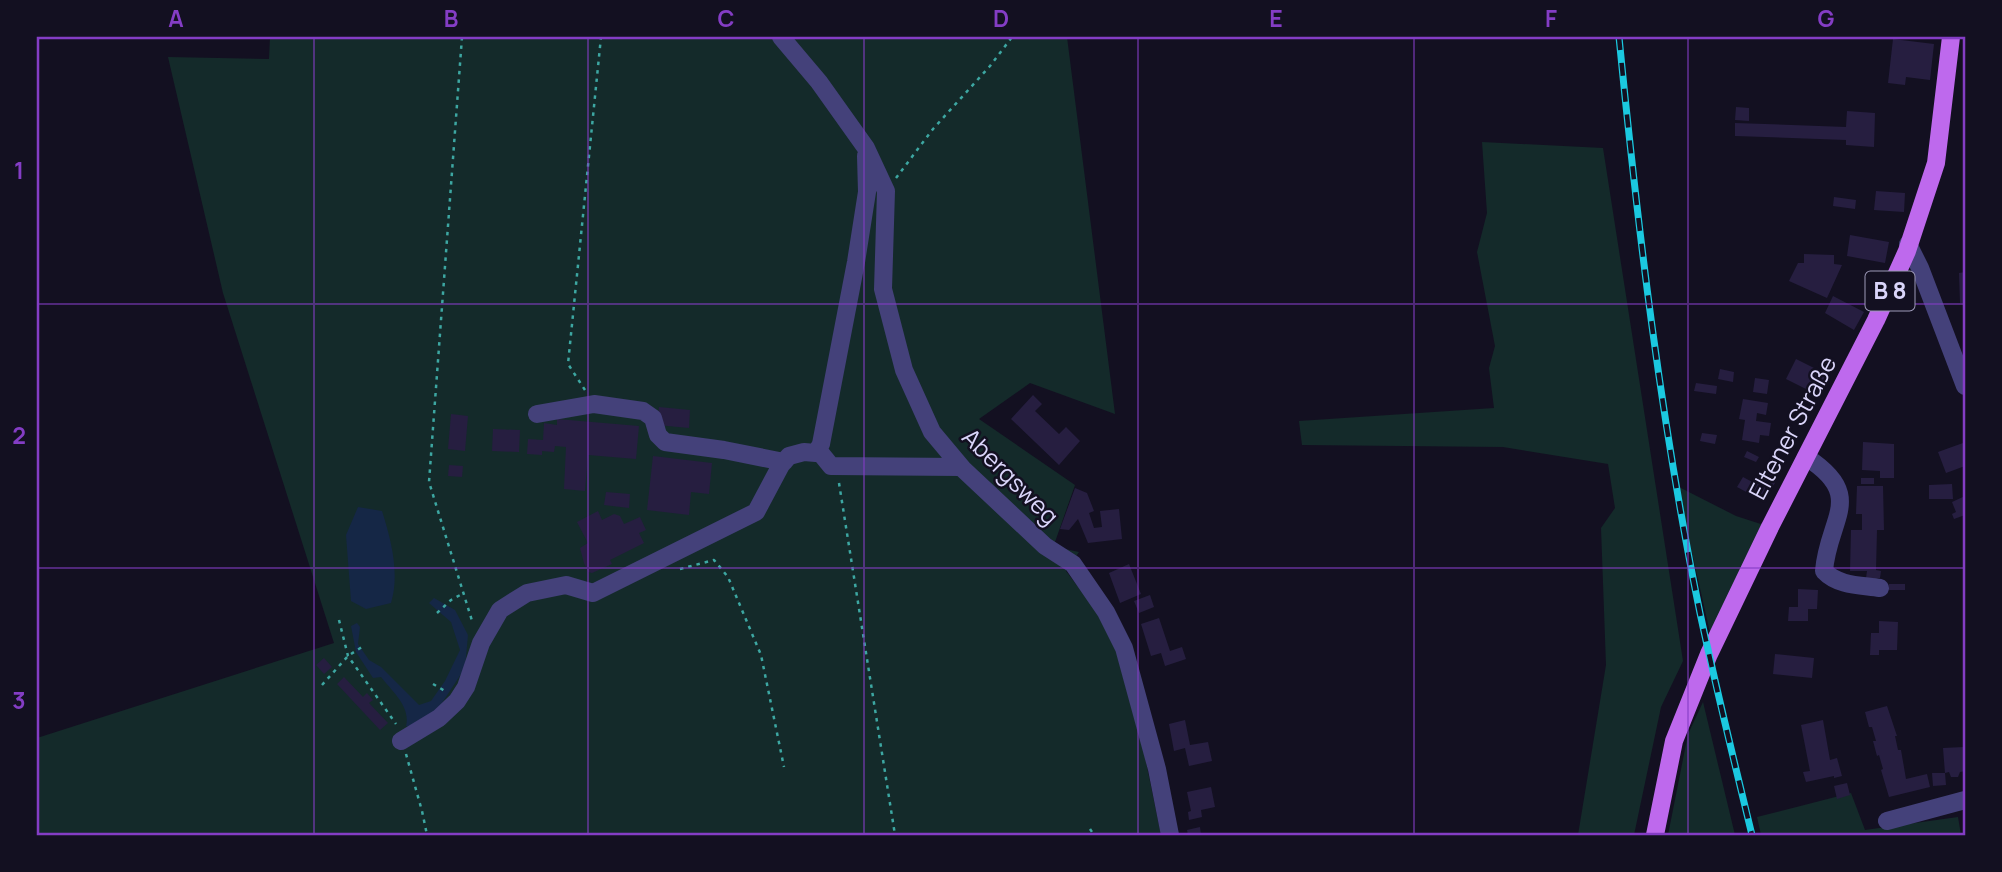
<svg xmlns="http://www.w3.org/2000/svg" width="2002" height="872" font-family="Manrope,sans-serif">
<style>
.green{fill:#142a2a}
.water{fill:#152746}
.building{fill:#261e40}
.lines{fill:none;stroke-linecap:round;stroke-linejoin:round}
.path{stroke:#3da7a2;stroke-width:2.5;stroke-dasharray:3.5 5;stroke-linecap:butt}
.minor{stroke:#44417a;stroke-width:18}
.major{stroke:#be69ed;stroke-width:18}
.rail-casing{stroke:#1bc9e0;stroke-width:7}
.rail{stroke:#131021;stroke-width:4.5;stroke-dasharray:13;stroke-linecap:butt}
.grid{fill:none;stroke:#843dc5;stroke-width:2;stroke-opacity:0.55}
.labels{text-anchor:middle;stroke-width:5;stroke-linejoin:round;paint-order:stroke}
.shield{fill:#131021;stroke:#9e9ab9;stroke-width:2}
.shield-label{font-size:23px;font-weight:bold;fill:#dad5fa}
.street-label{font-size:24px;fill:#dad5fa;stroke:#131021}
.neatline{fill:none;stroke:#843dc5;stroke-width:2.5}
.grid-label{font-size:23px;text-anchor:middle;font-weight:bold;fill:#843dc5}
</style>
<rect width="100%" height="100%" fill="#131021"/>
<!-- green -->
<path class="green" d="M270,37H1067L1115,414L1030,383L979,419L1075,485L1055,542L1065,549L1079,552L1066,571L1101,617L1115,647L1145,757L1161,835H37V738L334,643L223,293L168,57L269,59Z
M1482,142L1603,148L1683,661L1661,707L1634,835H1578L1606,665L1601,528L1615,508L1608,464L1503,447L1302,445L1299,421L1494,408L1489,368L1495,346L1477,252L1487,213Z
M1677,486L1736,516L1770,527L1713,646Z
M1703,702L1735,835H1668L1688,734Z
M1851,793L1865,830L1958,817L1961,835H1761L1757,817Z"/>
<!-- water -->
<path class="water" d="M358,507L382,511C391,539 400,574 391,603L366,609L351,601L346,535Z
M434,598L455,610L468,635L465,668L434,715L414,727L406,726C411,707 392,691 381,677L373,678L356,652L351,626L357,623L360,627L358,644L369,660L381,667L419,705L431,701L445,681L460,650L451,622L429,603Z"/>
<!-- building -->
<path class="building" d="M1893,39L1934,44L1930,80L1906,77L1905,85L1888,83Z
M1736,107L1749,108V121L1735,120Z
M1847,111L1875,113L1874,147L1846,145V140L1735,136V123L1846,127Z
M1876,191L1905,193L1904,212L1874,210Z
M1834,197L1856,200L1855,209L1833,206Z
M1850,235L1889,242L1885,263L1847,256Z
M1804,254L1834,255V264L1842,265L1827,298L1789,281L1798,263H1804Z
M1965,272V303H1960L1959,273Z
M1833,296L1864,312L1854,330L1825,313Z
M1796,359L1830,376L1820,396L1786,379Z
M1720,369L1734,372L1733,382L1718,379Z
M1755,378L1769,380L1767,394L1753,392Z
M1696,383L1717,386L1716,394L1694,391Z
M1033,395L1042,404L1035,411L1059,434L1066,427L1080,441L1059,465L1011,419Z
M1743,399L1768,403L1766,415L1757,413L1756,421L1771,423L1769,436L1760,435L1759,443L1742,440L1745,420L1739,419Z
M659,407L690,410L689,428L657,425Z
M451,414L468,416L465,451L448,449Z
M557,419L639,426L636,459L588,455L585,491L564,489L566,447L555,446L554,452L542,451V455L527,454L528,439L543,440L544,423L557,425Z
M493,429L520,430L519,452L492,451Z
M1702,433L1717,435L1715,444L1700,441Z
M1863,442L1894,444V478H1880V471L1862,470Z
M1963,443L1965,450V466L1946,473L1938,452Z
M1747,451L1759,457L1756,462L1744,457Z
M653,456L712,463L709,494L691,492L689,515L647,510Z
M449,465L463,466L462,477L448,476Z
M1764,469L1778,477L1765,502L1737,487L1743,477L1756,484Z
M1861,478H1874V484H1861Z
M1952,484L1953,499H1929V485Z
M1857,486H1883L1884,530H1877L1876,570L1881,571L1880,578H1866L1867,571H1850L1851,530H1862V514H1856Z
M1075,488L1087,493L1094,511L1089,513L1094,528L1102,527L1100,511L1119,509L1122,539L1088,543L1078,519L1069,530L1060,529Z
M606,492L630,494L629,508L604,505Z
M1965,496V515L1954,519L1952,514L1956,512L1952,502Z
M598,511L602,520L614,514L620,516L624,524L640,517L646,530L639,533L644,543L610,560L612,564L592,573L588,572L584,563L580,548L588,543L577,522Z
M1129,564L1141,594L1120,603L1109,573Z
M1889,584H1905V590H1889Z
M1798,589L1818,590L1817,609H1808V621H1788L1789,607H1798Z
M1150,595L1154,607L1139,613L1134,601Z
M1159,618L1170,651L1182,647L1186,659L1165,666L1161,653L1151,656L1141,624Z
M1879,621L1898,622L1897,650H1879V655H1870L1871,633H1879Z
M1775,654L1814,658L1812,678L1773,674Z
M324,658L332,667L324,674L316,665Z
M344,677L363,697L367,693L373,700L369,703L388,723L380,730L337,684Z
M1887,706L1897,736H1895L1898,750H1901L1906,779L1927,774L1930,787L1889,797L1881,770L1883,769L1879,755L1877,756L1873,741H1876L1872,727H1869L1865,712Z
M1185,720L1190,745L1208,742L1212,761L1189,766L1185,748L1174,751L1169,724Z
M1823,720L1830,760L1837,758L1842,776L1834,778V776L1806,782L1803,772L1810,771L1801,725Z
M1964,747L1965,771L1960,772L1958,777H1951L1949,772L1945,773L1943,748Z
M1932,773H1945L1946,785L1933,786Z
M1847,783L1850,795L1837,799L1834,786Z
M1211,787L1215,807L1201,810L1202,817L1189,820L1188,812L1191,811L1187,792Z
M1200,827L1201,835H1188L1187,830Z"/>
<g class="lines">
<!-- path -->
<path class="path" d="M462,37L429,482L473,624
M896,178L933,129L990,66L1012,37
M585,390L568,364L601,37
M839,483L895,835
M680,569L714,560L728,577L761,655L784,767
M437,613L451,600L462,594
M339,620L348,656L396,724
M433,684L445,691
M322,685L348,656L365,645
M406,754L422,811L427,835
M1090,829L1094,835"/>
<!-- minor -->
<path class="minor" d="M781,37L819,82L866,148L886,191L883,289L904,370L932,432L963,469L1045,546L1073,564L1106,612L1124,648L1157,769L1170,835
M1908,244L1920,268L1965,386
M537,414L594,404L643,411L653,418L658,435L665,442L724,450L784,462
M818,450L831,466L961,467
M1806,457C1867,496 1828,518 1824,571C1838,586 1861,585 1880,588
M401,741L439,718L457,701L466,687L481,643L500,610L527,593L566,585L593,593L756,512L781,465L789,456L804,452L816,453L821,444L856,262L867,192L866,156
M1887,821L1965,800"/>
<!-- major -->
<path class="major" d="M1655,835L1674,741L1709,654L1770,527L1876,320L1907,251L1936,163L1951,37"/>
<!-- rail casing -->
<g class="rail-casing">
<path id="rail" d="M1619,37C1638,230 1661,423 1700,613C1716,688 1734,761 1752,835"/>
</g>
<!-- rail -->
<use href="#rail" class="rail"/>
</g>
<!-- grid -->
<path class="grid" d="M314,37V835M588,37V835M864,37V835M1138,37V835M1414,37V835M1688,37V835M37,304H1965M37,568H1965"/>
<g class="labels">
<!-- shield labels -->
<rect class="shield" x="1865.5" y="271.5" width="49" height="39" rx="5"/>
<g class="shield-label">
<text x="1890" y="299">B 8</text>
</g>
<!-- street labels -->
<g class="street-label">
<text transform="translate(1793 428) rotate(-62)" y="8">Eltener Straße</text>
<text transform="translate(1010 477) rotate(45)" y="8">Abergsweg</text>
</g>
</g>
<!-- border -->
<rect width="2002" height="872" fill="none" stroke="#131021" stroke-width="77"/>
<rect x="38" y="38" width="1926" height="796" class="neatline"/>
<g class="grid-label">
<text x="176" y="27">A</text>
<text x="451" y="27">B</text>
<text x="726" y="27">C</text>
<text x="1001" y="27">D</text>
<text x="1276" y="27">E</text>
<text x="1551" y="27">F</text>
<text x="1826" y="27">G</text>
<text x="19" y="179">1</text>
<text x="19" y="444">2</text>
<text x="19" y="709">3</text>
</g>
</svg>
